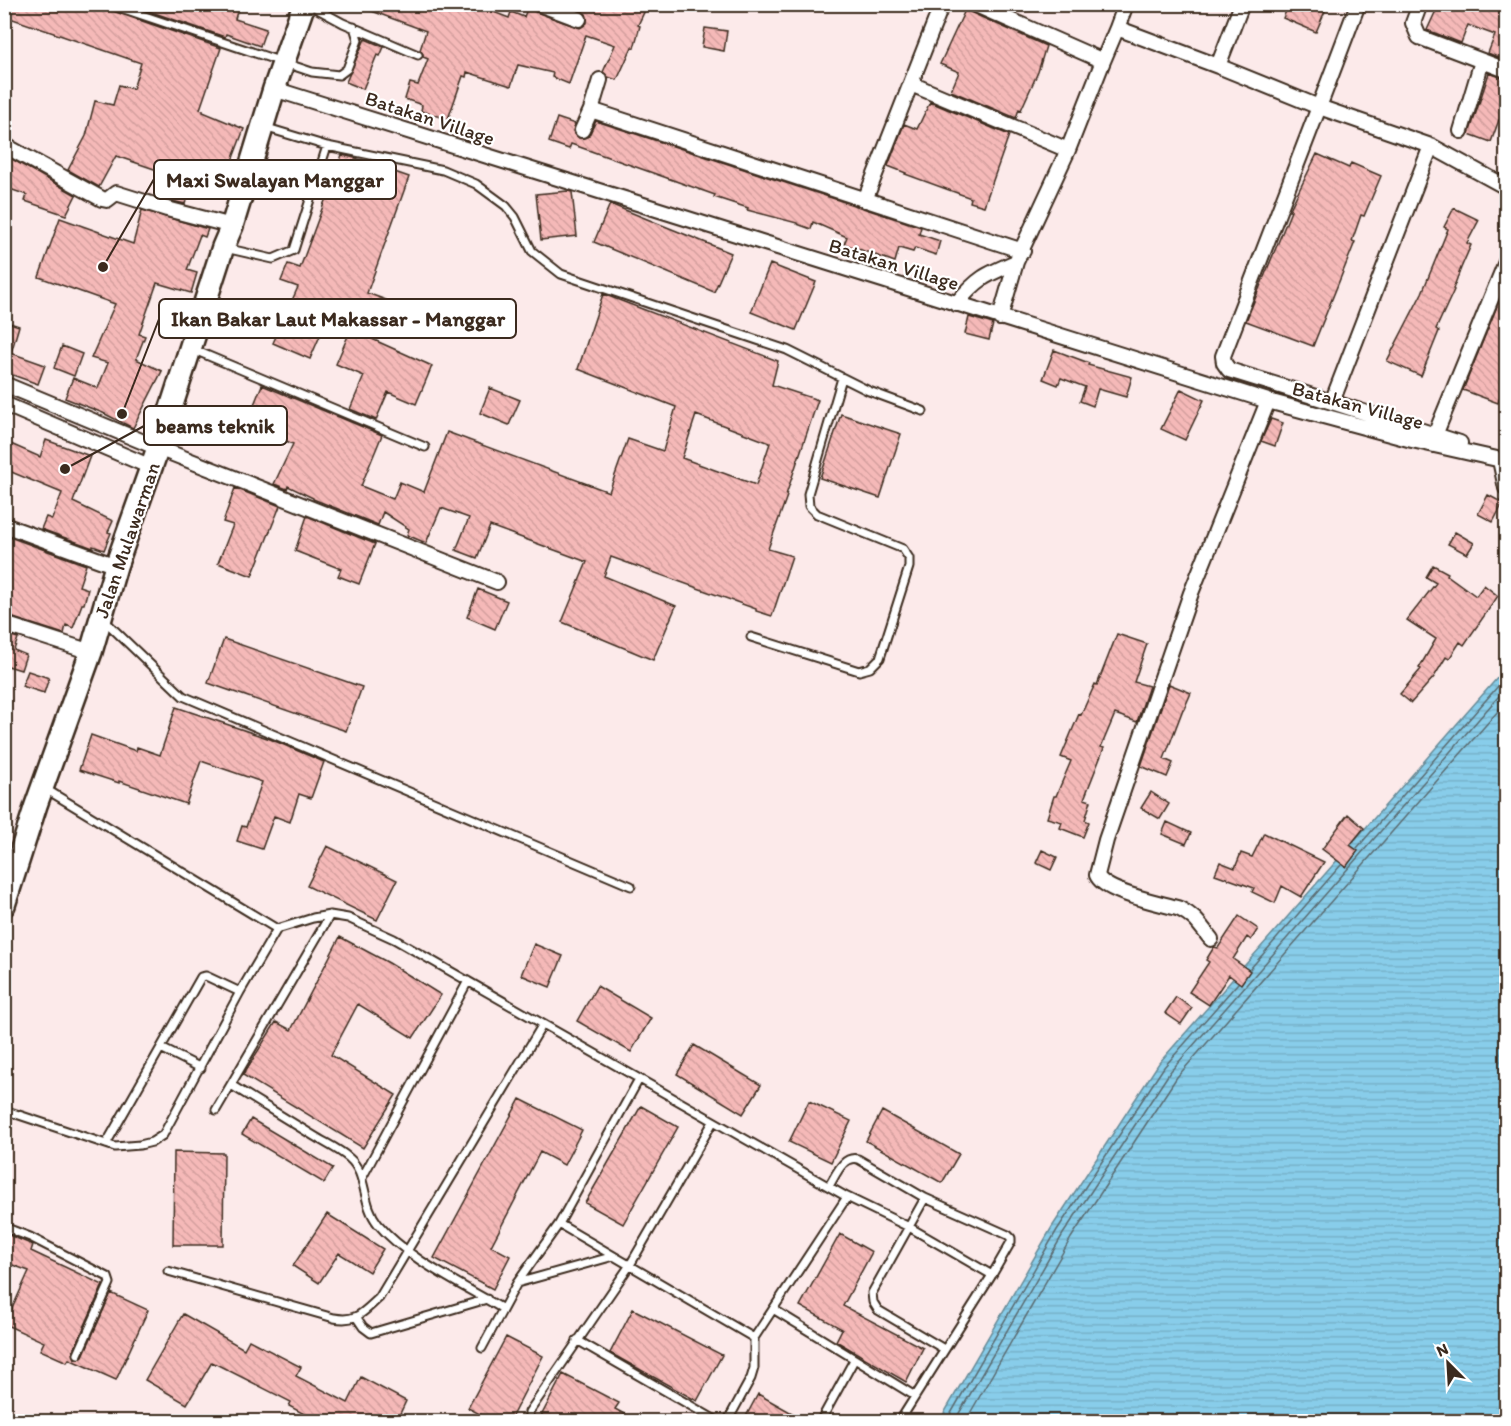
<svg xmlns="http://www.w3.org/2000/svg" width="1511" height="1426" font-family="Itim,sans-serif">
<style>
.water{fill:url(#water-rules);stroke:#698c98;stroke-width:1.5}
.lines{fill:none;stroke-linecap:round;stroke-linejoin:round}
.shore{stroke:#5a6b70;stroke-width:1.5}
.building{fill:url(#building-back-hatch);stroke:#3b2a1e;stroke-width:1.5;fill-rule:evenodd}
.lane-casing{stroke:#3b2a1e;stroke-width:11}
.street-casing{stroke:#3b2a1e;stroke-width:18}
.primary-casing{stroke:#3b2a1e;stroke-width:26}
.lane{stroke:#fff;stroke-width:7}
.street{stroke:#fff;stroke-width:14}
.primary{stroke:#fff;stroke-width:21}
.labels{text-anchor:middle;stroke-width:4.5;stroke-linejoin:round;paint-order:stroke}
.street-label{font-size:20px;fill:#3b2a1e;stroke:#fff}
.leader{fill:none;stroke:#3b2a1e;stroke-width:2}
.callout-dot{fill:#3b2a1e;stroke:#fff;stroke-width:2}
.callout{fill:#fff;stroke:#3b2a1e;stroke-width:2}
.callout-label{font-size:21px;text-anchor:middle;font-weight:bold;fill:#3b2a1e}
</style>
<defs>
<pattern id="water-rules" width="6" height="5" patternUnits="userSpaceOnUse" patternTransform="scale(1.5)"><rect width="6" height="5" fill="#88cdea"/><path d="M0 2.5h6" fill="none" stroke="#76b0c8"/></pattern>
<pattern id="building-back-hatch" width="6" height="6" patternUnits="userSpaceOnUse" patternTransform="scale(1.5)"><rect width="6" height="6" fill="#f5b9b8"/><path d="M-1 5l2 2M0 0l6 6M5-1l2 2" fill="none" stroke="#d39f9e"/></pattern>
</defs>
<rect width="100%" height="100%" fill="#fceaea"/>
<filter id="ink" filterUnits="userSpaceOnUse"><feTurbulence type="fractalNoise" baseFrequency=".0167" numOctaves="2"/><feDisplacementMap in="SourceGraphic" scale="12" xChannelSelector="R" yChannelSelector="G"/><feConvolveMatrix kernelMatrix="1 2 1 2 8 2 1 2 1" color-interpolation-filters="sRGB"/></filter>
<g filter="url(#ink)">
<!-- water -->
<path class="water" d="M1506,668V1421L939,1422L1052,1227L1159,1063Z"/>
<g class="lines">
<!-- shore -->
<path class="shore" d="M1357,848L1506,677
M1250,969L1341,865
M946,1422L1057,1230L1164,1067L1238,983
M954,1422L1063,1234L1170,1072L1506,688
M965,1422L1071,1238L1177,1077L1506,702"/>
</g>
<!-- building -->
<path class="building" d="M4,4H103L107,9L221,48L200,109L203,110V112L244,129L219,195L191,185L185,204L161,198L169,174L116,156L99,187L68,170L86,136L95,101L113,105L119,85L133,89L141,63L4,16Z
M128,4H239L235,19L266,29L260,46L226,34L225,37Z
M358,4H473L509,18L511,12L524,17L528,6L536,12L580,28L587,23L586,14L566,4H648L638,25L640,26L634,48L632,47L617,80L608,77L603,72L615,45L586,35L569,84L552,77L553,73L518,65L511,86L467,72L466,77L463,76L448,119L421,111L422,105L405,99L410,83L418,85L428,59L423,57V54L420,50L426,31L358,6Z
M1289,4H1324L1322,10L1325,11L1316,32L1283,18Z
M1439,4H1506V61L1488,53L1495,35L1468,25L1461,43L1427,30Z
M966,8L970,12L1046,46L1038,72L1021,110L1019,109L1016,118L951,91L959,72L940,64Z
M705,28L727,31L724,51L702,47Z
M365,39L384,47L380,56L377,55L363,89L346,82Z
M1489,73L1506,79V122L1499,120L1491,142L1469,134Z
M930,102L1009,135L984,206L970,202L971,198L905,174L906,173L888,166L904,124L917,129Z
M557,118L575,124L573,131L579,138L588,137L596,121L921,227L919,234L940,241L936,255L915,248L913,252L899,248L895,262L844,244L847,237L813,222L811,229L797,224V223L747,210L748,208L714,197L715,195L571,144L569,149L549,142Z
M1317,154L1349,168L1351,163L1381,176L1364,216L1361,215L1352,241L1355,242L1313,346L1246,321L1291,211H1289Z
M342,155L355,158L409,177L367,293L386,300L372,339L432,366L416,404L388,392L376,420L350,409L364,376L336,364L359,310L335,301L310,359L273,343L298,287L281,281L288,264L300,268Z
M10,158L76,195L66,215L25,201L27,195L4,187V175Z
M568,191L572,192L577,236L541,240L536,194Z
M610,204L731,253L714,292L594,242Z
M1454,208L1479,220L1467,243L1471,245L1461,268L1453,289L1454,290L1436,329L1439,331L1421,376L1387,361L1422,293L1448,229L1444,227Z
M142,210L208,229L205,237L200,235L187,270L197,273L191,293L157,283L139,334L145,336L136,359L162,371L133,428L103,413L65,398L73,378L98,388L108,363L91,358L115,304L39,277L60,218L133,244Z
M770,264L816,282L796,330L751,312Z
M1506,284V380L1498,403L1463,390Z
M603,294L778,361L772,385L818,400L786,495L787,496L768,549L792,556L772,616L756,611V609L611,557L604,576L676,606L653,660L562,622L587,562L490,526L477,558L456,550L469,518L441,508L426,543L407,535L409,529L383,512L378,525L313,499V498L288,486L287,489L274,484L293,444L246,424L262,385L382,435L361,486L393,499L400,482L424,492L447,432L609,492L628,439L663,451L676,407L578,369ZM696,415L770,443L756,485L682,458Z
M969,317L993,324L989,340L965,334Z
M4,321L19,326L11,353L45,365L38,384L4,372Z
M62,346L82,354L74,376L54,368Z
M1054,350L1089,363L1088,365L1132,377L1126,397L1098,389L1093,406L1080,401L1085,387L1061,378L1058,385L1043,379Z
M490,388L520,400L509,425L480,413Z
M1181,389L1204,400L1185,440L1161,429Z
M841,414L901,434L880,498L820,478Z
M1271,419L1283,423L1275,446L1261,441Z
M46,440L90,456L73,502L113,521L108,532L111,533L104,550L93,546V548L41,529L46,517L52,519L62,493L4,469V441L40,457Z
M235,488L280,506L252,576L218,563L233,525L223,522Z
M1488,495L1503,503L1493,522L1478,514Z
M307,516L375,544L359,584L338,576L341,569L295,551Z
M1455,532L1474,543L1467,554L1448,544Z
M4,535L86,565L79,586L88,589L84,604H82L73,628L66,625L64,634L4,615Z
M1433,565L1448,573L1447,575L1476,596L1484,585L1498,596L1464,645L1460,642L1449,659L1446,657L1434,677L1411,703L1400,694L1421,669L1419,668L1436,639L1407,620L1436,583L1426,577Z
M478,589L507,601L495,629L467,617Z
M4,634L18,638L14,650L26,655L21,670L8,666L7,670L4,669Z
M1117,634L1147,644L1134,682L1149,686L1137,722L1115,714L1101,747L1104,748L1084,799L1091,801L1085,820L1089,822L1083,837L1060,828L1062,822L1047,818L1054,796H1056L1071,761L1061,757L1079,714L1081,715L1095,684L1097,685Z
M224,639L362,687L346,731L208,683Z
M28,671L49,678L44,693L22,686Z
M1169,684L1191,693L1184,709H1183L1164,759L1173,763L1167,777L1141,766Z
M176,707L270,739L324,762L311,798L299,794L290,822L274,816L262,849L237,841L242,826L246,827L262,782L201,761L186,804L119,781V783L79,770L91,735L136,751L137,747L160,755Z
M1151,792L1169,804L1160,819L1141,808Z
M1348,814L1364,828L1350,845L1358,851L1346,867L1322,849Z
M1167,822L1191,833L1186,844L1162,834Z
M1264,833L1324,862L1301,897L1282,886L1275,903L1252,892L1254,888L1215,874L1220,862L1235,868L1241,853L1252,857Z
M327,846L397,880L377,920L307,886Z
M1042,850L1057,857L1051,870L1036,863Z
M1239,916L1258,929L1251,940L1247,937L1233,959L1250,971L1241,984L1229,975L1209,1005L1189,992L1209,962L1206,960L1214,947L1218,948Z
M340,937L389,963L441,995L413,1038L358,1004L331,1055L396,1095L363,1148L243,1075L276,1022L291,1030Z
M534,944L563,956L550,987L521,975Z
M597,986L651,1018L631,1052L577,1021Z
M1176,997L1192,1008L1181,1024L1165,1013Z
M694,1045L761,1085L743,1114L677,1074Z
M520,1099L582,1130L564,1165L540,1152L491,1246L510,1256L493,1289L434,1258Z
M809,1101L851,1121L831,1162L789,1142Z
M641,1106L678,1127L623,1224L585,1203Z
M882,1111L959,1154L942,1183L866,1141Z
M251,1119L333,1168L324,1183L242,1134Z
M174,1152L224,1153L223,1245H173Z
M327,1214L383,1249L369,1272L339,1253L319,1283L293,1266Z
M4,1233L33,1245L31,1251L103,1285L73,1352L75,1359H79L83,1356L111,1293L148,1310L116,1380L69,1359L67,1362L40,1350L44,1342L4,1324V1307L11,1311L29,1271L4,1262Z
M840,1234L872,1252L843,1306L923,1348L906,1382L836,1341L842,1329L800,1306Z
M633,1309L722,1355L697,1401L610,1353Z
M183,1314L244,1349L249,1340L301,1367L296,1376L348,1403L361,1377L406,1401L396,1422H319L289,1406L291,1402L212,1362L187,1404L145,1380Z
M506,1337L543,1356L509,1422H495L468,1408Z
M563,1374L619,1403L615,1409L639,1422H538Z
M758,1394L808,1422H743Z"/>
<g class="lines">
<!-- lane casing -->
<g class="lane-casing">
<path id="lane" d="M109,4L312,72L339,75L347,69L358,40L354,27
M308,4L343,23L418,55
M264,127L327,146L443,170L476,184L506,206L515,217L532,251L561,274L787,350L869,391L923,411
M225,248L273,259L294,250L327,146
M206,307L273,331
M192,349L425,447
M105,621L183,696L631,886
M751,637L859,671L870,668L880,658L909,567V558L903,549L817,514L809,506L808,494L842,378
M44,788L277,929L313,918L330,915L348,918L394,939L543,1024L379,1298C362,1313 357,1322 334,1318L168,1271
M543,1024L847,1197L909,1227L992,1275L1011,1242V1238L1008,1235L925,1198L858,1159C843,1155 836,1175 829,1186
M161,1048L201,1068
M231,1085C259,1102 286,1119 314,1136C325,1143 339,1149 349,1158C368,1174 361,1203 378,1224C407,1259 463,1285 503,1309
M4,1110L115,1147L140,1145L152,1142L163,1135L240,992L277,929
M216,1110L330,915
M106,1144L201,977L206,976L240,992
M362,1178L468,981
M925,1198L872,1293L873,1302L878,1310L944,1349
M559,1224L639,1079
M4,1227L30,1237L108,1277L110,1283L78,1354
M517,1283L614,1256
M773,1309L915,1396
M357,1318L363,1327L371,1333L487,1299
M577,1340L719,1422
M482,1348L517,1283L559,1224L754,1338L847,1197
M529,1422V1412L630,1265L713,1122
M727,1422L751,1378L754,1368V1338
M820,1422L854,1360
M899,1422L992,1275"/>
</g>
<!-- street casing -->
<g class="street-casing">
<path id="street" d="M539,4L579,19
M974,4L1103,61L1117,28
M1126,4L1117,28L1218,66
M1242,4L1218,66L1319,107L1223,356L1224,363L1229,370L1332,402
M1358,4L1319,107L1431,146L1506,187
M1420,4L1413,23L1419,37L1506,70
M600,80L591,110L1023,251
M911,84L1068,150
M274,89L1268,401L1412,440L1506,461
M582,130L591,110
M1461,131L1482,61
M4,145L102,199L107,200L116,193L167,209L232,226
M1431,146L1332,402L1460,443
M865,200L942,4
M956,304C978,278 985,275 1016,262
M1000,318L1016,262L1068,150L1103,61
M4,384L158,448L497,582
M4,404L151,467
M1435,435L1506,262
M1500,460L1506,488
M4,525L116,566
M4,624L91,652
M1211,939C1200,926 1196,917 1180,909C1162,903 1104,893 1097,875L1106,840L1191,593L1268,401"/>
</g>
<!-- primary casing -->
<g class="primary-casing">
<path id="primary" d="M4,905L36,805L91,652L116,566L158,448L223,247L232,226L274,89L304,4"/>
</g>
<!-- lane -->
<use href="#lane" class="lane"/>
<!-- street -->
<use href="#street" class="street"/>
<!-- primary -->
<use href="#primary" class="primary"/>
</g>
</g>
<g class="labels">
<!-- street labels -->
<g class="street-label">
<text transform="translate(430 118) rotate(18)" y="7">Batakan Village</text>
<text transform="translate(894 264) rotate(17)" y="7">Batakan Village</text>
<text transform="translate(1358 405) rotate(15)" y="7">Batakan Village</text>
<text transform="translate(127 540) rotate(-71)" y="7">Jalan Mulawarman</text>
</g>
</g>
<!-- callouts -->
<path class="leader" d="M103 267L154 179M122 414L159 319M65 469L144 426"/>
<g class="callout-dot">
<circle cx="103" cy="267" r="6"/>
<circle cx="122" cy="414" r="6"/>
<circle cx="65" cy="469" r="6"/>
</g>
<g class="callout">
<rect x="154" y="160" width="242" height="39" rx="6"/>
<rect x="159" y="299" width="357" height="39" rx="6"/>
<rect x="144" y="406" width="143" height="39" rx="6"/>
</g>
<g class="callout-label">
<text x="275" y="187">Maxi Swalayan Manggar</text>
<text x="338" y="326">Ikan Bakar Laut Makassar - Manggar</text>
<text x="215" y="433">beams teknik</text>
</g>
<!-- margin -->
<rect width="1511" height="1426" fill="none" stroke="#fff" stroke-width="24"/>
<rect x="12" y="12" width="1487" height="1402" fill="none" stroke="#3b2a1e" stroke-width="2" filter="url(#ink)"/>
<!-- north arrow -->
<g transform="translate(1448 1363) rotate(336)" stroke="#ffffff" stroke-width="4.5" paint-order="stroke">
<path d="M0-4.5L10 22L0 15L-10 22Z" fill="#3b2a1e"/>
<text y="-9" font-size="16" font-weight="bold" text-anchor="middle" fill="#3b2a1e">N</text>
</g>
</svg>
